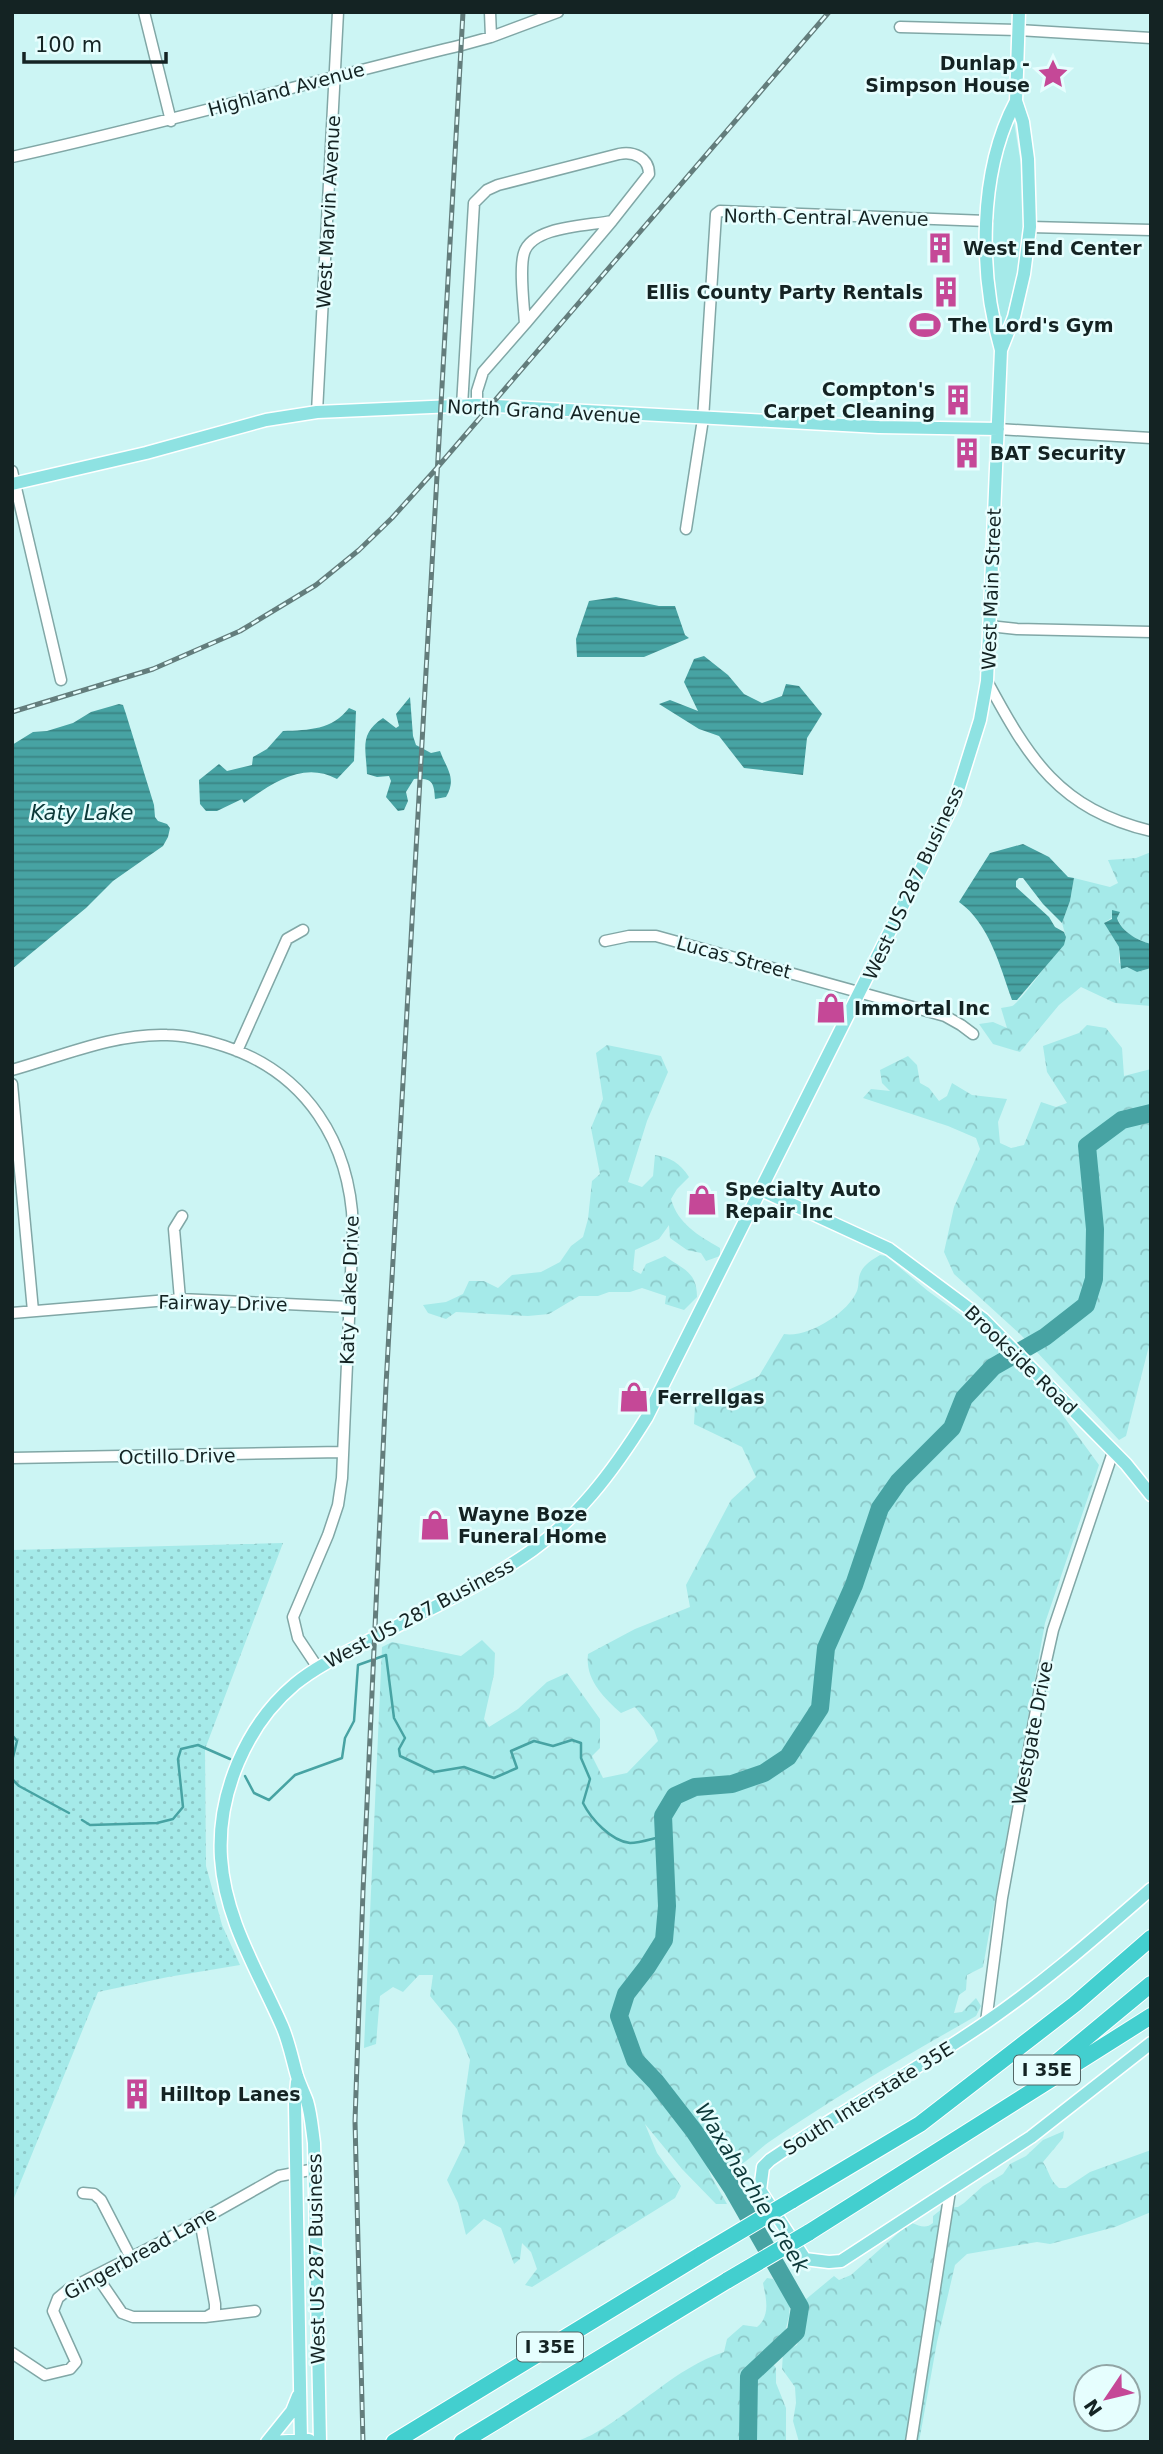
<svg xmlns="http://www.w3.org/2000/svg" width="1163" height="2454" font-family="'DejaVu Sans',sans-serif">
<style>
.grass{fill:url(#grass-dots)}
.forest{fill:url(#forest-crowns)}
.green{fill:#a5eae9}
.water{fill:url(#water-rules)}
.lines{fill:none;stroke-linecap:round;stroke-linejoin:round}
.stream{stroke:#47a3a3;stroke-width:2.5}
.river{stroke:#47a3a3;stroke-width:18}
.minor-casing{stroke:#81a7a6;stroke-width:13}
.major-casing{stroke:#fff;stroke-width:15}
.highway-casing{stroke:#fff;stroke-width:18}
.minor{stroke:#fff;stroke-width:10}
.major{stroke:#8ee2e2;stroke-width:12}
.highway{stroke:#43cfcf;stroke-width:16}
.rail-casing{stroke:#637d7c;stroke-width:5}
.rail{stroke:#e6fefe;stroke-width:2.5;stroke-dasharray:8;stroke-linecap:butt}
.highway-bridge-casing{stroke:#fff;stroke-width:18;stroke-linecap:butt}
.highway-bridge{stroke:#43cfcf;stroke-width:16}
.labels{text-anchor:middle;stroke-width:5;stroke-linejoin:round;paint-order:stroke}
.shield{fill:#e6fefe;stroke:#536565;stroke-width:2}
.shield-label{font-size:18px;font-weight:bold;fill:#142323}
.poi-label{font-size:19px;font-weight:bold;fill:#142323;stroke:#e6fefe;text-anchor:start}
.street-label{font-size:19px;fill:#142323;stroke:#e6fefe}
.water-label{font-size:21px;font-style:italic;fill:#0d3939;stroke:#e6fefe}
</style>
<defs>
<pattern id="grass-dots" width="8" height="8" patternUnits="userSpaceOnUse" patternTransform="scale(1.75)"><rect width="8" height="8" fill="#a5eae9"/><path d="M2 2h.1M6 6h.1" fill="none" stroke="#8dc8c8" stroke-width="1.8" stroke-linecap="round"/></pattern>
<pattern id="forest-crowns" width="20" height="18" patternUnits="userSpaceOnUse" patternTransform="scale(1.75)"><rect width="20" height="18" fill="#a5eae9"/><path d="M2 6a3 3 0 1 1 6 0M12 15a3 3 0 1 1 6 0" fill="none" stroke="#8dc8c8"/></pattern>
<pattern id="water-rules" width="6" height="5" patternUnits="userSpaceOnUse" patternTransform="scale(1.75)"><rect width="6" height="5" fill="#47a3a3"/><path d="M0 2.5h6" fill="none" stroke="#3a8484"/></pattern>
</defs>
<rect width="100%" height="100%" fill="#ccf5f4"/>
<!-- grass -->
<path class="grass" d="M283,1543L205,1749L206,1866L222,1925L240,1965L168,1977L98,1992L12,2203V1550Z"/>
<!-- forest -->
<path class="forest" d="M1151,852V944C1137,941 1121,931 1117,917L1120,912L1104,923L1119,947V963L1137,972L1151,968V1006L1115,1003L1081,987L1059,1005L1020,1052L993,1044L979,1024L993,1022L1007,1028L1001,1008C1005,1007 1009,1007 1012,1006C1021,1002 1059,948 1066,937L1062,923L1070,901L1074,878L1110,887L1118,883L1108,860L1136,858Z
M1087,1025L1106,1028L1122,1048L1124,1076L1151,1069V1338L1126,1436L1119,1440L1021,1335L954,1274L944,1252L954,1207L980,1149L976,1138L948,1126L863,1098L871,1089L890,1091L882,1083L880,1070L908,1056L917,1065L920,1083L929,1088L939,1101L947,1096L952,1083L972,1095L1007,1099L998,1122L1000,1143L1011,1148L1024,1145L1041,1102L1056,1107L1067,1103L1047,1072L1043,1046L1079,1033Z
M607,1045L661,1056L668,1072L647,1121L628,1182L642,1187L653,1176L655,1155C670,1157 680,1163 689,1177L677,1189L671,1199C678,1224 698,1235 720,1248V1256L706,1261L701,1253L687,1250L670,1238L669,1225L659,1239L635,1250L633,1270L641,1274L646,1264L665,1256C684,1270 697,1272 697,1297L684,1310L665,1304L666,1296L642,1288L630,1292H609L598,1296H579L549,1314L528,1316L456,1312L446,1319L428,1313L423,1305L446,1302L463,1294L469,1281H484L498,1288L512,1275L541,1272L560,1262L571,1246L583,1237L588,1219L592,1181L600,1174L591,1128L603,1099L596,1053Z
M880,1255L886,1256L928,1291L984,1332L998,1347L999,1364L1020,1365L1048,1395L1099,1465L1045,1623L983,1967L967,1975L966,1990L959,1995L954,2013L962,2012L976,1998L981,2006L976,2016C906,2056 836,2096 769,2142C756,2151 742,2169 725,2171L688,2110L665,2092L682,2123L701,2150L711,2176L727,2204H716L682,2169L645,2124L657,2153L681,2186L675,2198L532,2287L525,2285L537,2269L531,2252L522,2243L520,2259L514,2264L501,2228L484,2219L466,2235L458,2203L447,2180L465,2143L462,2116L470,2060L457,2029L430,1996L433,1975H419L403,1992L393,1987L380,1996L376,2044L364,2048L382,1647L392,1642L461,1656L482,1640L495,1653L494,1674L484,1719L489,1727L518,1709L547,1682L567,1673L600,1719V1748L592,1756L603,1778L627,1773L658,1741L654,1730L635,1707L621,1713C603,1697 585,1679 588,1654L635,1629L690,1607L686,1585L731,1500L756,1477L742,1447L694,1424L695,1405L759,1376L784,1334C808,1338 848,1313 857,1291C859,1286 858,1279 860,1274C863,1265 872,1260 880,1255Z
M1064,2131L1063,2138L1043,2162C1050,2173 1049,2179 1059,2188H1066L1090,2172L1151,2150V2212L1115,2227L1050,2244L1037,2242L967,2254L955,2265L937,2342L919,2442H799L793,2421L796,2403L795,2387L782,2369L783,2353L797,2345L807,2314L805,2300L834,2276L839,2280L851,2275L906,2226L912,2223C920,2226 926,2229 933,2223V2216L943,2208L958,2207L964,2203L983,2186L1003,2174L1010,2164L1026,2156L1043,2140Z
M767,2278L773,2279L790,2303L789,2316L784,2336L777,2346L765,2353L776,2368V2383L786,2408V2442H576C581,2439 589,2437 595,2433C640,2408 675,2368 724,2352L727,2339L743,2325L757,2327C771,2315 766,2299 763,2283Z"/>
<!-- green -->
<path class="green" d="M1014,122L1024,183L1023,251L1003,330H1001C992,275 989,224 999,168C1002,153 1006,134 1014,122Z"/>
<!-- water -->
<path class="water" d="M616,597L659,606H675L685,635L689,638L644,657H577L576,639L589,601Z
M704,656L728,675L744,694L762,703L782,696L786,684L799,686L822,714L807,738L803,775L744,768L719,736L699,729L659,704L670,700L698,711L684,682L694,659Z
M410,697L413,736L416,745L431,753L440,751C447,770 457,778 446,797L435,799C434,782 432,778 414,779L406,792L408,801L404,810L398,811L386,797L391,781L389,776L377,777L367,774C366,748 359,734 383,718L396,728L399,726L396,714Z
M119,704L123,705L126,714L154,805L155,817L158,821L167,824L170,828L168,837L163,846L113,881L86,908L12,969V745L33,732L47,731L73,723L91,712Z
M349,708L356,711L354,761L337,779C303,761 273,783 244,803L242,799L217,811H206L200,804L199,780L219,764L227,771L252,765L253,757L267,749L283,731C309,730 332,730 349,708Z
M1023,844L1049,857L1068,877L1074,878L1070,901L1062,923L1043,904L1023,878H1019L1016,881V887L1049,917L1055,927L1064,932L1066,937L1064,945L1017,1000H1012C1000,966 989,923 959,902L990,853Z
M1112,910L1120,912L1117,918C1121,931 1138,941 1151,944V968L1137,972L1127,967L1121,969L1119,947L1104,923L1112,919Z"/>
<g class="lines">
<!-- stream -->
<path class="stream" d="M12,1735L17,1741L12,1761
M245,1776L254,1793L269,1800L295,1775L342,1758L345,1738L354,1721L358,1665L386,1655L394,1718L405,1738L399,1749L400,1756L434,1772L464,1767L494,1778L517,1768L511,1751L534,1741L553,1746L572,1740L581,1743V1758L590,1779L583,1803C591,1819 611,1841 630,1843C640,1843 654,1838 664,1836
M12,1779L19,1786L69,1813
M82,1820L90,1825L157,1823L173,1819L183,1807L178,1759L181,1749L198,1745L230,1759"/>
<!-- river -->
<path class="river" d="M748,2442L749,2376L796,2332L800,2307L732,2188L694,2131L656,2082L635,2060L619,2016L626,1994L647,1967L664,1940L667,1906L663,1816L675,1796L695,1787L732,1784L764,1773L788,1757L820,1708L826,1648L854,1585L880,1508L899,1481L952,1428L964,1398L993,1367L1045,1337L1086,1305L1094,1279L1095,1229L1087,1146L1122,1120L1151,1113"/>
<!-- minor casing -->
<g class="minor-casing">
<path id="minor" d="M144,12L171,121
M490,12L491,37
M900,27L1018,30L1151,38
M12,157C163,124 312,81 462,45L491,37L558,12
M1030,227L1151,230
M525,324L612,221
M462,406L474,203L487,190L498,185L619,154C634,151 649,158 649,174L612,221C587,226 532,226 524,253C519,269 524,306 525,324L483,372L477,391V405
M317,412L338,12
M998,429L1151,438
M12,471L61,680
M686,529L703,419L716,214L720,211L987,221
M989,626L1017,629L1151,632
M987,681C1029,759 1059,809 1151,831
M605,941L629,936H656L945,1016L961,1025L973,1034
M237,1051L287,939L303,930
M12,1070C62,1056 115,1033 167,1035C187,1035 205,1040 224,1046C307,1073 350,1143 353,1227L342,1478L338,1505L328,1535L293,1617L298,1638L318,1668
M12,1084L33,1311
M180,1299L174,1229L182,1216
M12,1313L180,1299L349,1307
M12,1458L342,1452
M986,2022L1002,1898L1040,1688L1053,1630L1113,1452
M83,2193L94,2194L101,2200L131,2258
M200,2220L215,2304V2312L208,2316
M96,2275L122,2313L133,2317H205L255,2311
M12,2353L45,2375L70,2369L76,2362L53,2311L58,2298L69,2289L169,2238L279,2176L315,2169
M911,2442L950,2191"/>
</g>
<!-- major casing -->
<g class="major-casing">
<path id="major" d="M1001,350L1014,317L1024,274L1030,227L1028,159L1023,122L1016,101L1019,12
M12,484L146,453L266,420L317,412L477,405L879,427L998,429
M761,1190L889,1249L983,1319L1126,1464L1151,1495
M1151,1889C1097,1936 1045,1982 985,2023C915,2071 840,2112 770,2160L763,2167L760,2190L805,2259L829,2262L841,2261L1031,2137L1151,2043
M297,2082L295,2103L301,2442
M267,2442L292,2411L298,2396
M269,2442L309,2440
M320,2442L314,2143C312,2129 311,2114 307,2101C304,2093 300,2085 297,2076C292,2059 289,2042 282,2026C258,1971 225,1920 221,1858C217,1794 246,1725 295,1684C317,1666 343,1654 368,1641C419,1614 473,1590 521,1558C575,1523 614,1470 647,1417L954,803L980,720L987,681L1001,350C979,274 978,172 1016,101"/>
</g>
<!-- highway casing -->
<g class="highway-casing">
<path id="highway" d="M1046,2071L1151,1984
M791,2201L920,2124L1075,2004L1151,1938
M808,2233L1151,2016
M394,2442L702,2254
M462,2442L728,2280"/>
</g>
<!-- minor -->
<use href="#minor" class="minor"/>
<!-- major -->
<use href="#major" class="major"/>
<!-- highway -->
<use href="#highway" class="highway"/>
<!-- rail casing -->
<g class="rail-casing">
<path id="rail" d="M12,712L153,669L240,631L316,585L359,550L392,518L436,469L829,12
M363,2442L355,2121L363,1891L386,1385L463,12"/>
</g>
<!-- rail -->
<use href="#rail" class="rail"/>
<!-- highway-bridge casing -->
<g class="highway-bridge-casing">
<path id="highway-bridge" d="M702,2254L791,2201
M728,2280L808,2233"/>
</g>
<!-- highway-bridge -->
<use href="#highway-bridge" class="highway-bridge"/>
</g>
<!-- icons -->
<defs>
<g id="sight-bare" transform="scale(2.415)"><path d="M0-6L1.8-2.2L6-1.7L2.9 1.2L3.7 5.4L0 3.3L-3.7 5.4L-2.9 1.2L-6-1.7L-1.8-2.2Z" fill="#c54897" stroke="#e6fefe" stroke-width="2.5" paint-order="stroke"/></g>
<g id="building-bare" transform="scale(2.415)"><path d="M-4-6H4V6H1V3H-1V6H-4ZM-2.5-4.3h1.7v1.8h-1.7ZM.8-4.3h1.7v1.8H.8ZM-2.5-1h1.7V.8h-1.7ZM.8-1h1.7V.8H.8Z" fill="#c54897" stroke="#e6fefe" stroke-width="2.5" paint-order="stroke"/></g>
<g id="stadium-bare" transform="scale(2.415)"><path d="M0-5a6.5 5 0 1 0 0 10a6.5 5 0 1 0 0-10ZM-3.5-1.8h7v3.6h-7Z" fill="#c54897" stroke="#e6fefe" stroke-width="2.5" paint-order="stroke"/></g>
<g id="shop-bare" transform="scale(2.415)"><path d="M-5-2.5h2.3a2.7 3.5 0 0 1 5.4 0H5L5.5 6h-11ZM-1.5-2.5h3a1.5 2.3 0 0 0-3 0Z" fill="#c54897" stroke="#e6fefe" stroke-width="2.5" paint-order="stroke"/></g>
</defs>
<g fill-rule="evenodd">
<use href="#sight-bare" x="1053" y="74"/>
<use href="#building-bare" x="940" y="248"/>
<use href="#building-bare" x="946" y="292"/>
<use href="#stadium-bare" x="925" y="325"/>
<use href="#building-bare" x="958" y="400"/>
<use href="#building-bare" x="967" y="453"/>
<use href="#shop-bare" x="831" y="1008"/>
<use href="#shop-bare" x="702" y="1200"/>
<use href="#shop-bare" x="634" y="1397"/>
<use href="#shop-bare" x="435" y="1525"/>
<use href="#building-bare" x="137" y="2094"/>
</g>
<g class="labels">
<!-- shield labels -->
<g class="shield">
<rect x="1014" y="2055.5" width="66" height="29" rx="5"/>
<rect x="517" y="2332.5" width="66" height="29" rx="5"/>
</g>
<g class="shield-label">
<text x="1047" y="2076">I 35E</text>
<text x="550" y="2353">I 35E</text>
</g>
<!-- poi labels -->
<g class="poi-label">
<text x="1030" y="70" text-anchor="end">Dunlap -<tspan x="1030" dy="22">Simpson House</tspan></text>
<text x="963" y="255">West End Center</text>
<text x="923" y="299" text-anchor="end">Ellis County Party Rentals</text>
<text x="948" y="332">The Lord's Gym</text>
<text x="935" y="396" text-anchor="end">Compton's<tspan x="935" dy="22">Carpet Cleaning</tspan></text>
<text x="990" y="460">BAT Security</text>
<text x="854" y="1015">Immortal Inc</text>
<text x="725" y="1196">Specialty Auto<tspan x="725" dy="22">Repair Inc</tspan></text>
<text x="657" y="1404">Ferrellgas</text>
<text x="458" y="1521">Wayne Boze<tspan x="458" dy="22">Funeral Home</tspan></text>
<text x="160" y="2101">Hilltop Lanes</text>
</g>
<!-- street labels -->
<g class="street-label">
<text transform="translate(286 89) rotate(-15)" y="7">Highland Avenue</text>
<text transform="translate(328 212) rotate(-87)" y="7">West Marvin Avenue</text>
<text transform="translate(826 217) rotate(1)" y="7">North Central Avenue</text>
<text transform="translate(544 411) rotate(3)" y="7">North Grand Avenue</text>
<text transform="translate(991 589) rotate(-88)" y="7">West Main Street</text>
<text transform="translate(913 883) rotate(-65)" y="7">West US 287 Business</text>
<text transform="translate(734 957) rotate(15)" y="7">Lucas Street</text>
<text transform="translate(349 1290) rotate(-88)" y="7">Katy Lake Drive</text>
<text transform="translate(223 1303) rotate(1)" y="7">Fairway Drive</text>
<text transform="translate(1021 1360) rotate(44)" y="7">Brookside Road</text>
<text transform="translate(177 1456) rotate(-1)" y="7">Octillo Drive</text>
<text transform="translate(419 1613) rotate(-28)" y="7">West US 287 Business</text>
<text transform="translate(1032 1733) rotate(-79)" y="7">Westgate Drive</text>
<text transform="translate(868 2098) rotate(-32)" y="7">South Interstate 35E</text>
<text transform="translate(140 2253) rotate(-29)" y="7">Gingerbread Lane</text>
<text transform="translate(316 2259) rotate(-91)" y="7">West US 287 Business</text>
</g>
<!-- water labels -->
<g class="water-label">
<text x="82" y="820">Katy Lake</text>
<text transform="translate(752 2188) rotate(58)" y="7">Waxahachie Creek</text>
</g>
</g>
<!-- border -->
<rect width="1163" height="2454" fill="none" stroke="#142323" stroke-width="28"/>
<!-- north arrow -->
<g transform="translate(1107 2398) rotate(235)"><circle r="33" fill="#e6fefe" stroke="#92a6a6" stroke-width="2"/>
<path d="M0-5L12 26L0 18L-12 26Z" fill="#c54897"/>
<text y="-10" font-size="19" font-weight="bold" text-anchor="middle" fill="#142323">N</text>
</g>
<!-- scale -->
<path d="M24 52v10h142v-10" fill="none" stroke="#142323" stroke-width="3.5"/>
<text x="35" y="52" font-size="21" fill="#142323" stroke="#e6fefe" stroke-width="5" paint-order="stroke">100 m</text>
</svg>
